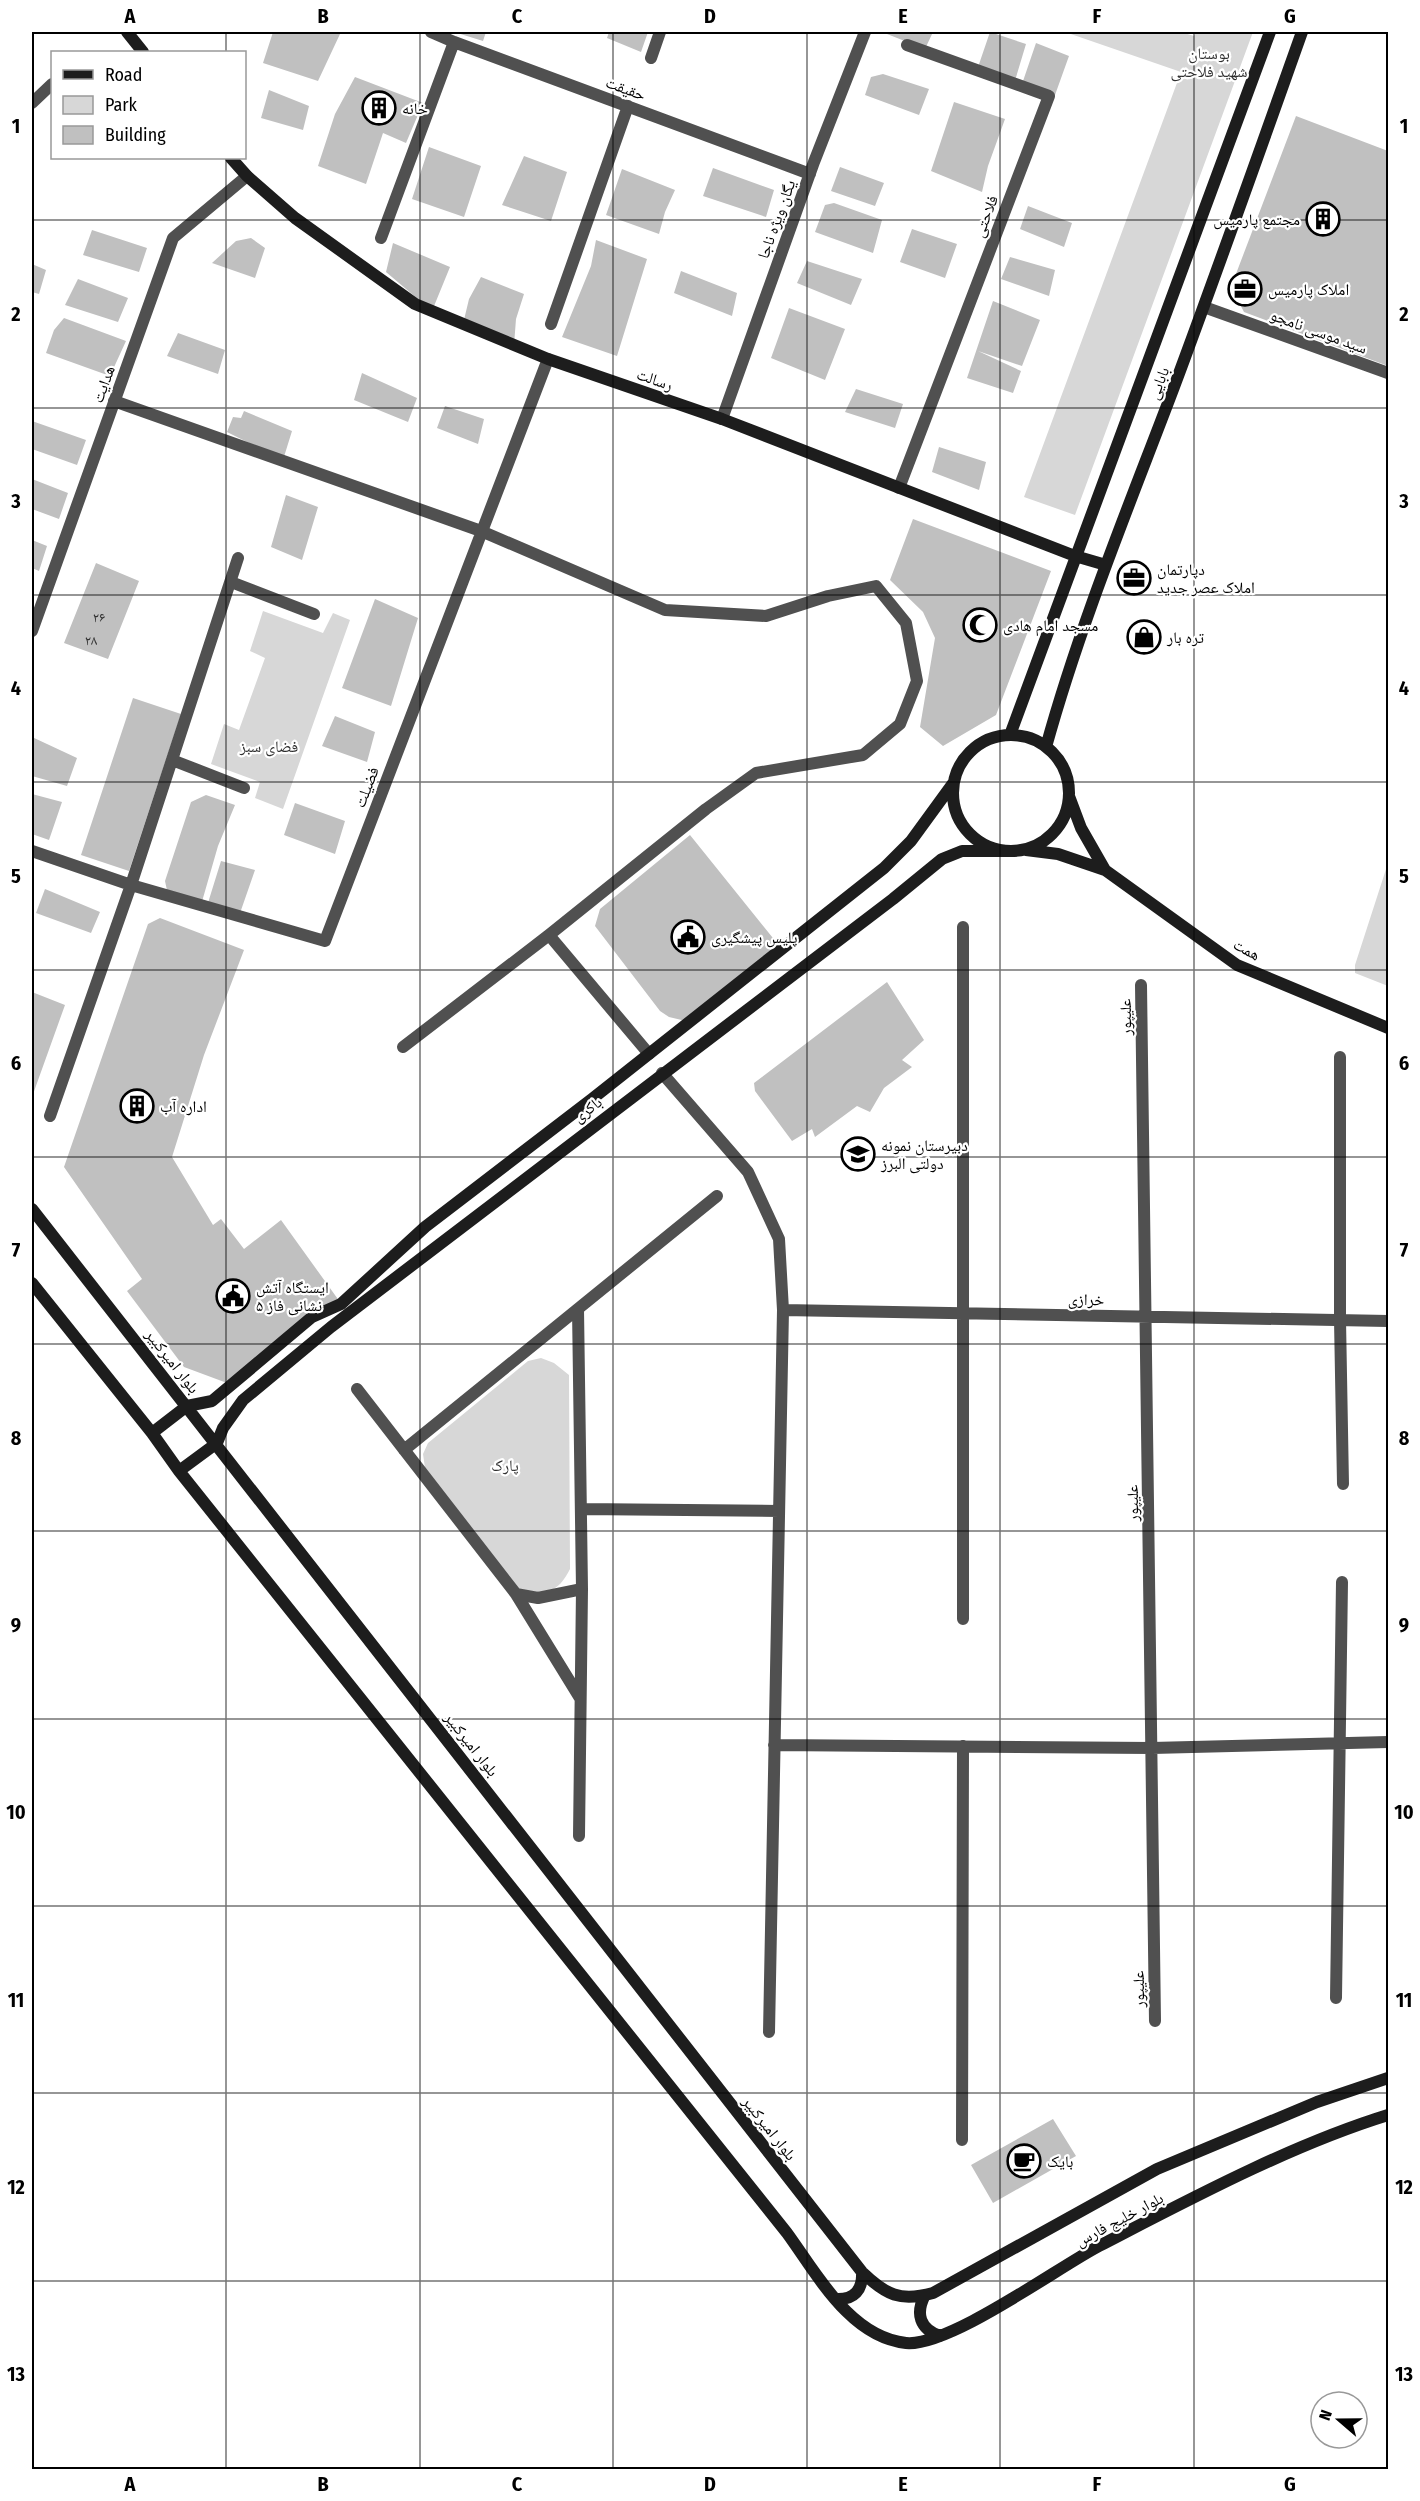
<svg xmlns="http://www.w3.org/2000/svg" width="1420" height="2501" font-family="'Fira Sans Condensed','Noto Naskh Arabic',sans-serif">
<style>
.green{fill:#d7d7d7}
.building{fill:#c0c0c0}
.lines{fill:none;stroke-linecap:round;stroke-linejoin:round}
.street{stroke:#505050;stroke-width:12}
.secondary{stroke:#1d1d1d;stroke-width:12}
.grid{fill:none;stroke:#000;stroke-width:1.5;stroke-opacity:0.55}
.labels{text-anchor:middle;stroke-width:4.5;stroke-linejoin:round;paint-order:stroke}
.number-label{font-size:14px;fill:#303030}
.park-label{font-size:16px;fill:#2e2e2e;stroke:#fff}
.street-label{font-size:16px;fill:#000;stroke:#fff}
.poi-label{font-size:16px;fill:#000;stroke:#fff;text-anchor:start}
.neatline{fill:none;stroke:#000;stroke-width:2}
.grid-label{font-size:20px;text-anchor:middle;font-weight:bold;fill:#000}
</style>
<rect width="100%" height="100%" fill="#fff"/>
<!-- green -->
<path class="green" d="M1065,32H1181L1194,36L1196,32H1253L1075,515L1024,497L1181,72Z
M263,611L323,633L333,613L350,620L283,809L255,798L260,782L211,764L224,724L239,730L265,658L250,651Z
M1388,863V986L1355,973V965Z
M541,1358L554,1363L569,1375L570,1569C559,1590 553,1590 532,1597L519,1590L425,1468L423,1454L428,1443L528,1361Z"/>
<!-- building -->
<path class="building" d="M273,32H333L340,34L318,81L263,63Z
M454,32H486L483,41Z
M609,32H648L641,52L607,38Z
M887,32H933L925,49L887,34Z
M990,32L1026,44L1014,84L977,70Z
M1036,43L1069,56L1055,95L1022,84Z
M883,74L929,89L919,115L865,95L871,77Z
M355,77L423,103L406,143L383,133L366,184L318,166L335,114Z
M269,90L309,106L303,130L261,118Z
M954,102L1005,119L988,166L982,192L931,171Z
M1296,116L1388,151V366L1244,312L1231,287Z
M429,147L481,166L464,217L412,199Z
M524,156L567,172L551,221L502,205Z
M840,167L884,183L875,206L831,191Z
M713,168L774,190L766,217L703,196Z
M622,169L675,190L665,212L659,234L606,215Z
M834,203L882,220L873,253L815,232L825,205Z
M1028,206L1072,223L1064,247L1020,229Z
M912,229L957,244L945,278L900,262Z
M92,230L147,248L139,272L83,255Z
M251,238L265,248L255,278L212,263L236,241Z
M596,240L647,259L617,356L562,337L591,266Z
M393,243L450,267L432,311L386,272Z
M1010,257L1055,270L1049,296L1001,279Z
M807,261L862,279L851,305L797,283Z
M32,264L46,270L39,294L32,292Z
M681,271L737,293L732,316L674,293Z
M481,277L524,294L516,319L514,345L463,324L469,299Z
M78,279L128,298L118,322L65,305Z
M993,301L1040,320L1022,366L978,351L1021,371L1013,393L967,378Z
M789,308L845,329L825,380L771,358Z
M64,318L126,341L110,376L46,353L54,330Z
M178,333L225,350L218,374L167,356Z
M362,373L417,398L408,422L354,400Z
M856,389L903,404L895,428L845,412Z
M445,406L484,419L478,444L437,428Z
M244,411L292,431L283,460L227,432L233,417L241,418Z
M32,421L86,440L77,465L32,449Z
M939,447L986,462L979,490L932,472Z
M32,479L68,493L59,519L32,509Z
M286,495L318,507L302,560L271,547Z
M913,519L1051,571L996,715L943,746L920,727L935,638L923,612L890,580Z
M32,540L47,546L39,571L32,568Z
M96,563L139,581L108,659L64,643Z
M375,599L418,618L391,706L342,688Z
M133,698L181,714L129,871L81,855Z
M335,716L375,732L367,762L322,746Z
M32,737L77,758L67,786L32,776Z
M32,794L62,802L49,840L32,834Z
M206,795L235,805L218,846L201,905L168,895L165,881L191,802Z
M295,803L345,821L335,854L284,835Z
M690,835L781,948L690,1022L669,1017L660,1011L595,926L600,909Z
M221,861L255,870L239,916L207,906Z
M45,889L100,912L91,933L36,913Z
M160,918L244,950L204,1055L172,1157L213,1225L221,1219L244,1249L281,1220L340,1302L227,1383L184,1367L127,1291L142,1279L64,1167L148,924Z
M887,982L924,1040L902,1060L912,1067L884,1088L870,1112L857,1106L815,1137L812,1129L792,1141L755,1091L754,1083Z
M32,992L65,1005L32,1097Z
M1053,2119L1076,2156L993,2203L971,2165Z"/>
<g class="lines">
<!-- street -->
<path class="street" d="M431,32L454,42L810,174
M651,58L660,32
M32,103L52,84
M381,238L454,42
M1204,307L1388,373
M551,324L628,106
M114,401L481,531L665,610L766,616L828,596L876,586L906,623L917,681L900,724L863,755L756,773L706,809L549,935L403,1047
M722,419L814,162L865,32
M899,488L1049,96L907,45
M231,582L314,614
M32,631L173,238L247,176
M172,760L244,788
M32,851L131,885L325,941L548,359
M963,927V1619
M549,935L649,1054
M1141,985L1155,2021
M1340,1057V1320L1343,1484
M662,1073L748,1172L779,1239L783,1310L769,2032
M50,1116L131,885L238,558
M578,1309L582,1589L579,1836
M783,1310L1388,1321
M357,1389L516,1594L538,1598L582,1589
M404,1450L717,1196
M581,1509L779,1511
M516,1594L580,1698
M774,1745L1152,1748L1388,1742
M1336,1998L1342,1582
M962,2140L963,1746"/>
<!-- secondary -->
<path class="secondary" d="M127,32L143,52
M231,158L247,176L295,218L415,304L548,359L722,419L1075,556L1106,565
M1010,735L1270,32
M953 793a58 58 0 1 1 116 0a58 58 0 1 1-116 0Z
M1046,747C1080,624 1129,506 1174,387C1218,269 1260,150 1302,32
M1069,796L1081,828L1105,870
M1026,850L1058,854L1105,870L1237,965L1388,1028
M32,1209L862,2272C886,2295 900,2302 933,2293L1157,2169L1317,2102L1388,2078
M32,1283L152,1433L179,1471L787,2233C817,2274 850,2337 906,2343C949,2347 1057,2268 1099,2246C1190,2199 1291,2145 1388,2115
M152,1433L187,1406L212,1401L312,1317L341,1304L425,1227L592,1099L884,868L911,841L954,782
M179,1471L217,1443L223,1428L243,1400L331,1327L893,899L942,859L962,851H1007
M925,2295C915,2314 920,2329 940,2336
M836,2299C854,2300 863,2290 862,2272"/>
</g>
<!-- grid -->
<path class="grid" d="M226,32V52M420,32V2470M613,32V2470M807,32V2470M1000,32V2470M1194,32V2470M226,158V2470M32,220H1388M32,408H1388M32,595H1388M32,782H1388M32,970H1388M32,1157H1388M32,1344H1388M32,1531H1388M32,1719H1388M32,1906H1388M32,2093H1388M32,2281H1388"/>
<!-- icons -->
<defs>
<g id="building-ring" transform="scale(1.725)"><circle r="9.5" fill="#fff" stroke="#000" stroke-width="1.5"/><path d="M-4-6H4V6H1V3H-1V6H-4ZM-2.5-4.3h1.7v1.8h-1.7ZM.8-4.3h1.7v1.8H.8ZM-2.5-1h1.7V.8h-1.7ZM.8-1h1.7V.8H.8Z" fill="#000"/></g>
<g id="office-ring" transform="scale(1.725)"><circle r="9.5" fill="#fff" stroke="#000" stroke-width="1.5"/><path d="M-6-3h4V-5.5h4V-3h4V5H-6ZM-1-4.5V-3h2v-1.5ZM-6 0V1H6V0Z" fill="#000"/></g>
<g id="mosque-ring" transform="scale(1.725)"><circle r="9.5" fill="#fff" stroke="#000" stroke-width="1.5"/><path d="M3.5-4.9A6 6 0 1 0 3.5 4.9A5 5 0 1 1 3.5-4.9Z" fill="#000"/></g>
<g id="shop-ring" transform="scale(1.725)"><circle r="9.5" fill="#fff" stroke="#000" stroke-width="1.5"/><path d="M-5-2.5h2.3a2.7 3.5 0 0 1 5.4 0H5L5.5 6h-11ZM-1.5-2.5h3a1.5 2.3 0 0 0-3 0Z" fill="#000"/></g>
<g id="civic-ring" transform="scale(1.725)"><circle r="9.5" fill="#fff" stroke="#000" stroke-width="1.5"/><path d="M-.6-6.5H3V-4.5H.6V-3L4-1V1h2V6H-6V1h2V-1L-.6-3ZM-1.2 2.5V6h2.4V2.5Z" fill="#000"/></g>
<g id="school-ring" transform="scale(1.725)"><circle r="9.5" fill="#fff" stroke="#000" stroke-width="1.5"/><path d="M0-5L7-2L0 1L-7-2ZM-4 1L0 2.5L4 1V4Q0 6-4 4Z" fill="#000"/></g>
<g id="cafe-ring" transform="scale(1.725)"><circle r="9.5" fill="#fff" stroke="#000" stroke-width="1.5"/><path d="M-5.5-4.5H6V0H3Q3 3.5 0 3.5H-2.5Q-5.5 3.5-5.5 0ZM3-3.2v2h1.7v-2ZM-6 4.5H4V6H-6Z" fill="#000"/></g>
</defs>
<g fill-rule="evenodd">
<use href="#building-ring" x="379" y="108"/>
<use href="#building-ring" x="1323" y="219"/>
<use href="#office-ring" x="1245" y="289"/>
<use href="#office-ring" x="1134" y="578"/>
<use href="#mosque-ring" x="980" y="625"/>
<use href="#shop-ring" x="1144" y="637"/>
<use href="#civic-ring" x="688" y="937"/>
<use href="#building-ring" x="137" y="1106"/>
<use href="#school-ring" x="858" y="1154"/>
<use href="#civic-ring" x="233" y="1296"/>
<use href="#cafe-ring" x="1024" y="2161"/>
</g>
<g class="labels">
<!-- number labels -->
<g class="number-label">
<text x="99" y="622">۲۶</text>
<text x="91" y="645">۲۸</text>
</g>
<!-- park labels -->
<g class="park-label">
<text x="1209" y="59">بوستان<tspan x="1209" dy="18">شهید فلاحتی</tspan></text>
<text x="269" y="752">فضای سبز</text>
<text x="505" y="1471">پارک</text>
</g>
<!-- street labels -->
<g class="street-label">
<text transform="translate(626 88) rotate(20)" y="6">حقیقت</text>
<text transform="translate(985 216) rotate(-69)" y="6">فلاحتی</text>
<text transform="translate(776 219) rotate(-70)" y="6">یگان ویژه ناجا</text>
<text transform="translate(1319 331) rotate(20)" y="6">سید موسی نامجو</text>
<text transform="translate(655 379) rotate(19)" y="6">رسالت</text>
<text transform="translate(1158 383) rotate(-69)" y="6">بابایی</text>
<text transform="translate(103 384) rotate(-70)" y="6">هدایت</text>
<text transform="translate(366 787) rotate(-69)" y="6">فضیلت</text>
<text transform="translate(1247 949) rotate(29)" y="6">همت</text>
<text transform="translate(1125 1017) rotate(-91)" y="6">علیپور</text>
<text transform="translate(587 1109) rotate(-37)" y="6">باکری</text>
<text transform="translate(1086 1299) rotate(1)" y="6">خرازی</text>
<text transform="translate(173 1361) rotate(52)" y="6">بلوار امیرکبیر</text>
<text transform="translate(1132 1503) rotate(-91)" y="6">علیپور</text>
<text transform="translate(472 1744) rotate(52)" y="6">بلوار امیرکبیر</text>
<text transform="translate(1138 1989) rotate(-91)" y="6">علیپور</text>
<text transform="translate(770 2128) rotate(52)" y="6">بلوار امیرکبیر</text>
<text transform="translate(1119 2219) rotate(-28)" y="6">بلوار خلیج فارس</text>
</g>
<!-- poi labels -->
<g class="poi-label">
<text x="402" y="114">خانه</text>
<text x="1300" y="225" text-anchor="end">مجتمع پارمیس</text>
<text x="1268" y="295">املاک پارمیس</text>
<text x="1157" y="575">دپارتمان<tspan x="1157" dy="18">املاک عصر جدید</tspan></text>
<text x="1003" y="631">مسجد امام هادی</text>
<text x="1167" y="643">تره بار</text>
<text x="711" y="943">پلیس پیشگیری</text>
<text x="160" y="1112">اداره آب</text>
<text x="881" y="1151">دبیرستان نمونه<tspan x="881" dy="18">دولتی البرز</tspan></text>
<text x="256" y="1293">ایستگاه آتش<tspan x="256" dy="18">نشانی فاز ۵</tspan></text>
<text x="1047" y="2167">بایک</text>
</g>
</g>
<!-- border -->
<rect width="1420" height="2501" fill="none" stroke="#ffffff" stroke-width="66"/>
<!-- legend -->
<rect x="51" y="51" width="195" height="108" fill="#ffffff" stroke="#999999" stroke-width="1.5"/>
<rect x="63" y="70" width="30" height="9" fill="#1d1d1d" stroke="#999999" stroke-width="1.5"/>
<text x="105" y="81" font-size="18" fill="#000000">Road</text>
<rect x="63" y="96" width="30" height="18" fill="#d7d7d7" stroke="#999999" stroke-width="1.5"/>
<text x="105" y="111" font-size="18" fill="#000000">Park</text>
<rect x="63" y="126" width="30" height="18" fill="#c0c0c0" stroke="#999999" stroke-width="1.5"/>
<text x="105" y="141" font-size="18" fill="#000000">Building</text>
<!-- north arrow -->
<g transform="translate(1339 2420) rotate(290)"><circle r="28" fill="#ffffff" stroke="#999999" stroke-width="1.5"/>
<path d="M0-4.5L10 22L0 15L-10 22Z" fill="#000000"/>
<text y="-9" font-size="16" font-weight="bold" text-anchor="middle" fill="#000000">N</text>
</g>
<rect x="33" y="33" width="1354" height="2435" class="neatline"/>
<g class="grid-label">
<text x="130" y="23">A</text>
<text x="323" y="23">B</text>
<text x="517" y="23">C</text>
<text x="710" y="23">D</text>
<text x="903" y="23">E</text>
<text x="1097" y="23">F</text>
<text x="1290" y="23">G</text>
<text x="16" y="133">1</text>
<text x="1404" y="133">1</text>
<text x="16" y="321">2</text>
<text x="1404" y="321">2</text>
<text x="16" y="508">3</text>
<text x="1404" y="508">3</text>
<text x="16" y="695">4</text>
<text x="1404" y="695">4</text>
<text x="16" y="883">5</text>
<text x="1404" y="883">5</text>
<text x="16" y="1070">6</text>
<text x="1404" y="1070">6</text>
<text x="16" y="1257">7</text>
<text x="1404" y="1257">7</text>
<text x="16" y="1445">8</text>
<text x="1404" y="1445">8</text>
<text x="16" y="1632">9</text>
<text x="1404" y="1632">9</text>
<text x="16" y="1819">10</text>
<text x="1404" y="1819">10</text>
<text x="16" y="2007">11</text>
<text x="1404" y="2007">11</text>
<text x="16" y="2194">12</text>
<text x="1404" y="2194">12</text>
<text x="16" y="2381">13</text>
<text x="1404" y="2381">13</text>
<text x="130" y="2491">A</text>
<text x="323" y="2491">B</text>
<text x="517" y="2491">C</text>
<text x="710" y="2491">D</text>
<text x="903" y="2491">E</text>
<text x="1097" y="2491">F</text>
<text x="1290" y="2491">G</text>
</g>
</svg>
